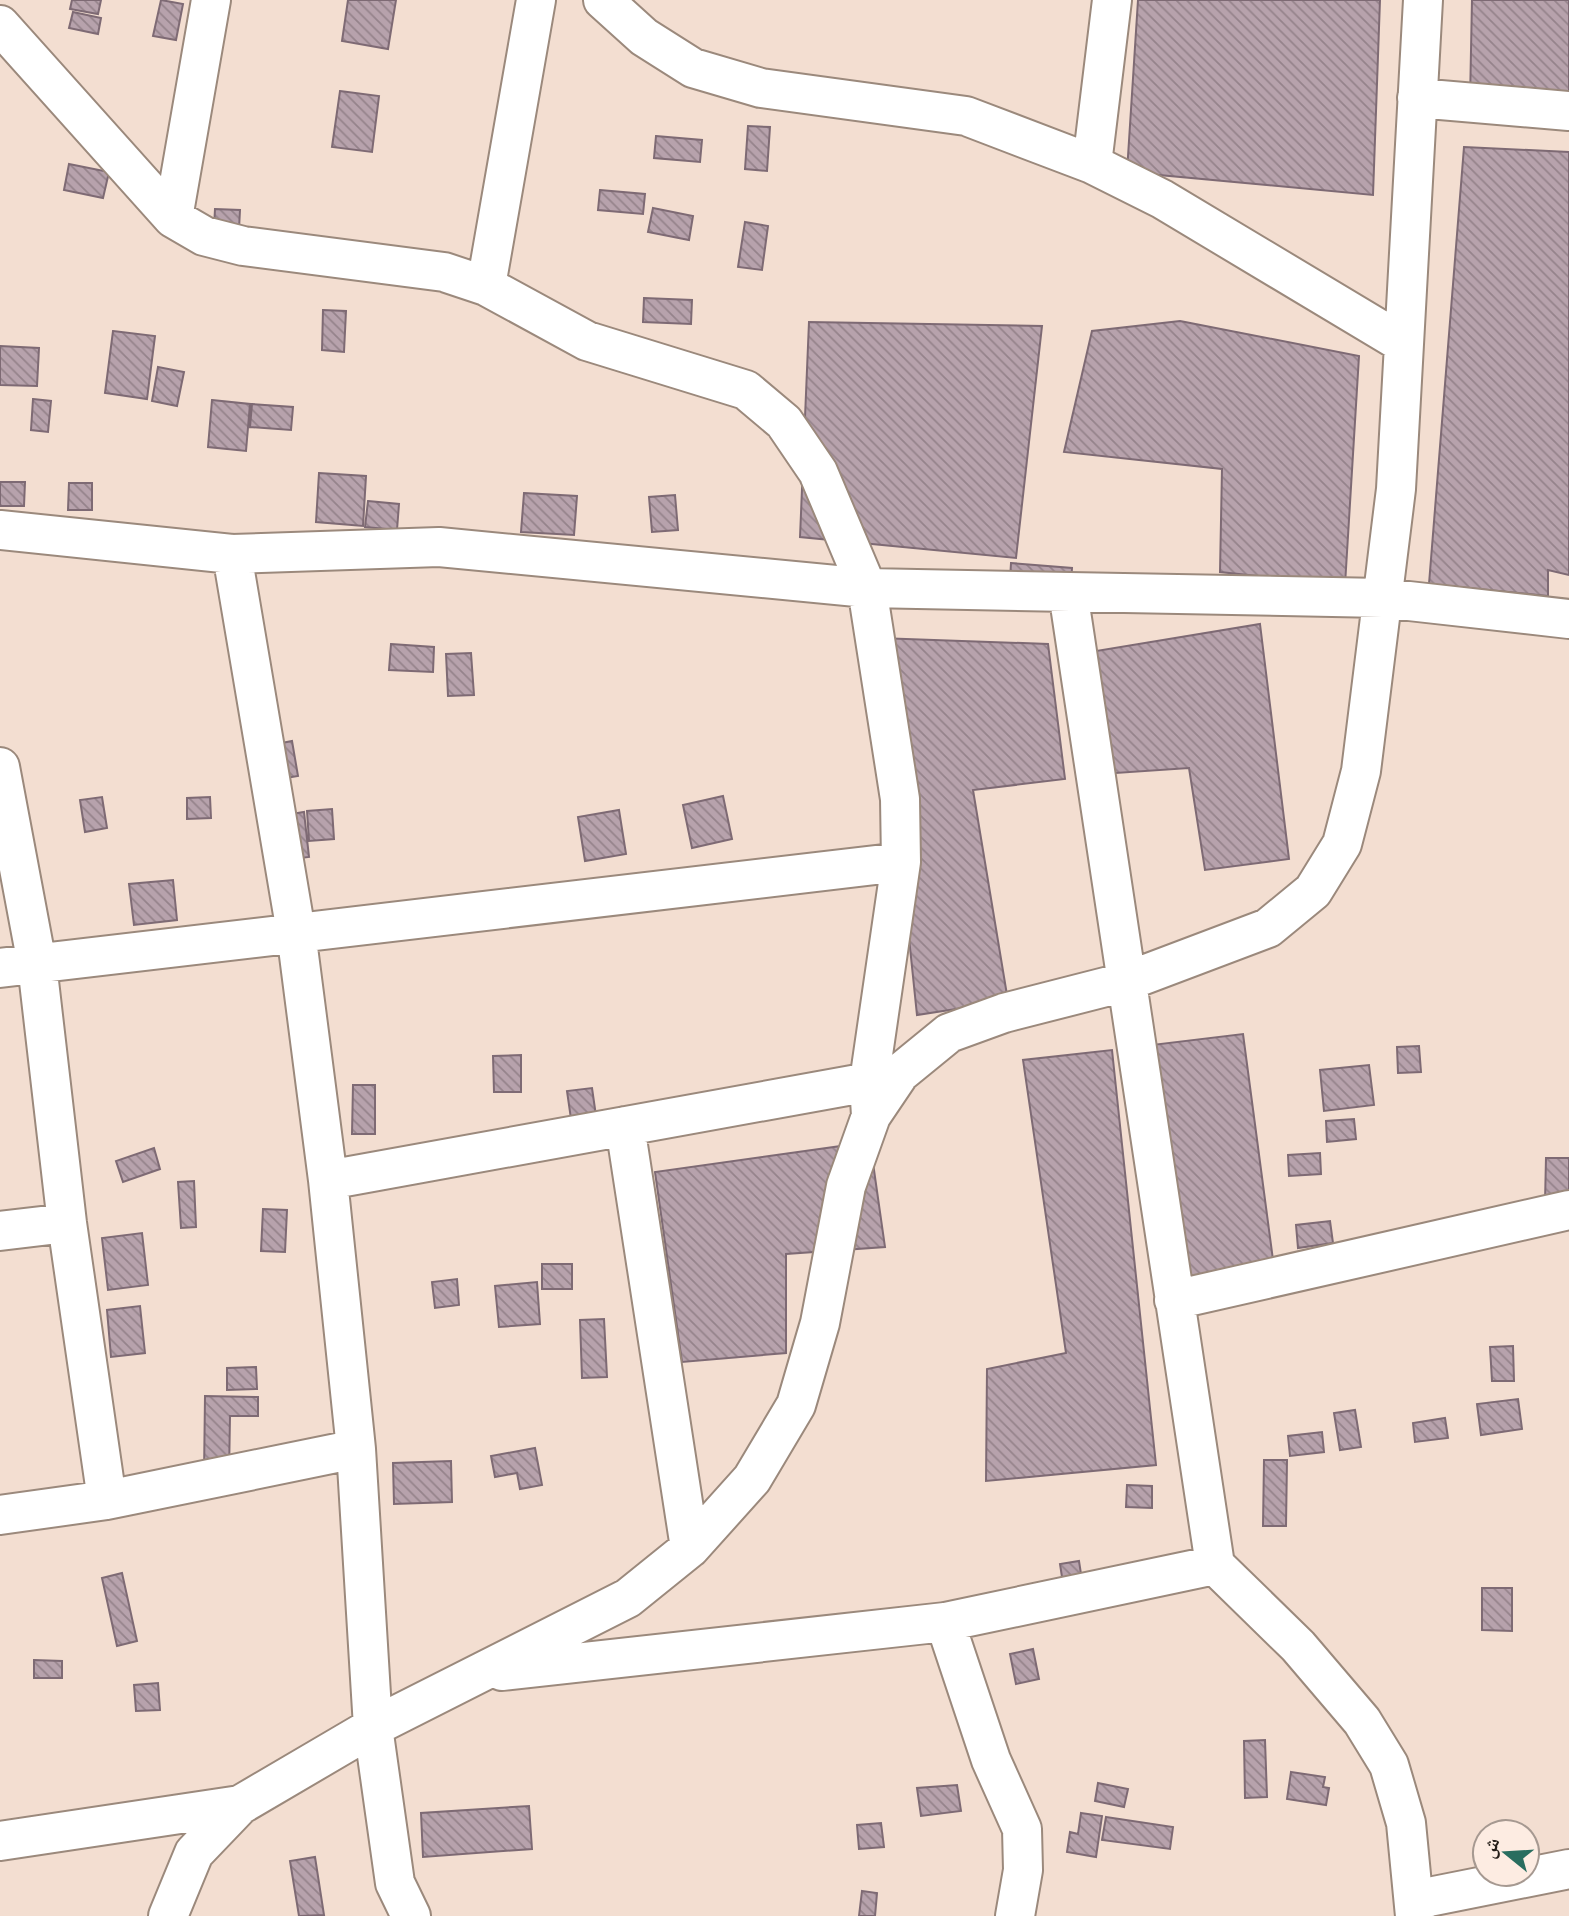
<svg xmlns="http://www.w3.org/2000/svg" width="1569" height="1916" font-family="Cabin,'Noto Naskh Arabic',sans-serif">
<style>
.building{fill:url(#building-back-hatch);stroke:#7e6a74;stroke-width:2}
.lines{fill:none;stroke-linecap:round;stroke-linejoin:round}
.minor-casing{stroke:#9b897c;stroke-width:42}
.minor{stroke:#fff;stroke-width:38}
</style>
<defs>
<pattern id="building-back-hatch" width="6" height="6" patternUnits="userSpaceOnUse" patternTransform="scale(1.75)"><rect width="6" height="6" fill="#b7a2ac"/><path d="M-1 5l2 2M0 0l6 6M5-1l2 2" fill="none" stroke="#95838b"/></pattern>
</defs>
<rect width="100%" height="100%" fill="#f3ded1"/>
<!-- building -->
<path class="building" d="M72,0H101L98,14L70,9Z
M161,0L183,4L176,40L153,36Z
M348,0H396L388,49L342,41Z
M1138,0H1380L1373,195L1127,172Z
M1472,0H1569V106L1470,101Z
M73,12L101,18L98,34L69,28Z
M340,91L379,96L372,152L332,147Z
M748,126L770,127L767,171L745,169Z
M656,136L702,140L700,162L654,158Z
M1464,147L1569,152V575L1548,570V596L1429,584Z
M69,164L109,172L103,198L64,190Z
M600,190L645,194L643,214L598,210Z
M653,208L693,216L689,240L648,232Z
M215,209L240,210L238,248L213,247Z
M745,222L768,226L762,270L738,267Z
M644,298L692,300L691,324L643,322Z
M323,310L346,311L344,352L322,350Z
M1180,321L1359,356L1345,585L1220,572L1222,469L1064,452L1092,331Z
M809,322L1042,326L1016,558L800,537Z
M113,331L155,336L147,399L105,393Z
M0,346L39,348L37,386L0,385Z
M158,367L184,372L177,406L152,401Z
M33,399L51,401L48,432L31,430Z
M212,400L250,404L246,451L208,447Z
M252,404L293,407L291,430L250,427Z
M319,473L366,476L363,526L316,522Z
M0,482H25L24,506H0Z
M69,483H92V510H68Z
M524,493L577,496L574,535L521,532Z
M675,495L678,530L652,532L649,497Z
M368,501L399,504L397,530L365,527Z
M1011,563L1072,568L1071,585L1010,580Z
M1260,624L1289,859L1205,870L1189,768L1101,774L1084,653Z
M878,638L1048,644L1065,779L973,790L1008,1001L917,1015Z
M391,644L434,647L433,672L389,670Z
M471,653L474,695L448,696L446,654Z
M292,741L298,776L268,781L262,747Z
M723,796L732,839L692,848L683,805Z
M102,797L107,828L85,832L80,800Z
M210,797L211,818L187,819V798Z
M332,809L334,839L309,841L307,811Z
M619,810L626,854L585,861L578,817Z
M304,812L309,857L285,860L279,816Z
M173,880L177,920L134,925L129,884Z
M1243,1034L1277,1290L1176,1292L1135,1047Z
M1419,1046L1421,1072L1398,1073L1397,1047Z
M1112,1050L1156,1465L986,1481L987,1369L1066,1353L1023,1060Z
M521,1055V1092H494L493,1056Z
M1369,1065L1374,1105L1324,1111L1320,1070Z
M353,1085H375V1134H352Z
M592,1088L598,1130L573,1133L567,1091Z
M1354,1119L1356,1139L1327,1142L1326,1121Z
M870,1142L885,1247L786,1254V1353L682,1362L655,1172Z
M154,1148L160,1169L123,1182L116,1161Z
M1320,1153L1321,1174L1289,1176L1288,1155Z
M1546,1158H1569V1203L1545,1202Z
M194,1181L196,1227L181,1228L178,1182Z
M263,1209L287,1210L285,1252L261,1251Z
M1330,1221L1333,1243L1298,1248L1296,1225Z
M142,1233L148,1285L108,1290L102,1238Z
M542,1264H572V1289H542Z
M457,1279L459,1305L435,1308L432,1282Z
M537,1282L540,1324L499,1327L495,1286Z
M140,1306L145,1353L111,1357L107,1310Z
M604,1319L607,1377L582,1378L580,1320Z
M1513,1346L1514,1381H1492L1490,1347Z
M256,1367L257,1389L227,1390V1368Z
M205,1396L258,1397V1416H230L229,1475H204Z
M1518,1399L1522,1429L1481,1435L1477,1404Z
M1355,1410L1361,1447L1340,1450L1334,1413Z
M1445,1418L1448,1438L1415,1442L1413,1423Z
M1322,1432L1324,1452L1290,1456L1288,1436Z
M535,1448L542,1485L520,1489L517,1473L495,1477L491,1456Z
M1264,1460H1287L1286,1526H1263Z
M451,1461L452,1502L394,1504L393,1463Z
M1127,1485L1152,1486V1508L1126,1507Z
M1079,1561L1083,1587L1064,1590L1060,1564Z
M122,1573L137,1641L117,1646L102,1578Z
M1482,1588H1512V1631L1482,1630Z
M1033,1649L1039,1679L1016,1684L1010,1654Z
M34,1660L62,1661V1678H34Z
M158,1683L160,1710L136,1711L134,1685Z
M1265,1740L1267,1797L1245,1798L1244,1741Z
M1291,1772L1325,1777L1323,1787L1329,1788L1326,1805L1287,1799Z
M1098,1783L1128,1789L1124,1807L1095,1801Z
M957,1785L961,1811L921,1816L917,1788Z
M529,1806L532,1849L423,1857L421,1813Z
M1081,1813L1102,1816L1096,1857L1067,1852L1070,1832L1078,1834Z
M1106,1817L1173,1827L1170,1849L1102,1840Z
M881,1823L884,1847L859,1849L857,1825Z
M315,1857L324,1915L299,1916L290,1861Z
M862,1891L877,1893L875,1916H859Z"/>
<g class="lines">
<!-- minor casing -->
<g class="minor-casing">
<path id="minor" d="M603,0L644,37L693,68L761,88L966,116L1092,164L1162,199L1404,344
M0,25L173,218L204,236L243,246L444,272L486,286L587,341L746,390L784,422L818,472L867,588L900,799L901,862L869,1082L871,1116
M1417,98L1569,111
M1092,164L1112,0
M173,218L211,0
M486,286L536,0
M0,530L232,554L439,547L867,588L1382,598L1569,619
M232,554L296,932L328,1180L356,1449L373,1727L395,1883L411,1916
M1068,592L1215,1565L1298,1646L1362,1721L1389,1765L1406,1823L1415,1916
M0,767L37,964L67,1223L107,1500
M0,968L901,862
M625,1126L690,1548
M328,1180L869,1082
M0,1231L67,1223
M1174,1300L1569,1210
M0,1515L107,1500L356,1449
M945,1622L991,1760L1022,1829L1023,1870L1015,1916
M502,1671L945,1622L1215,1565
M0,1841L240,1805
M1414,1900L1569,1869
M168,1916L194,1853L240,1805L373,1727L628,1598L690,1548L752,1479L796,1405L820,1323L846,1186L871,1116L900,1073L949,1033L1004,1013L1125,982L1268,928L1313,891L1342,844L1361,771L1396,489L1423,0"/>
</g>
<!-- minor -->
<use href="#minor" class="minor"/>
</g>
<!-- north arrow -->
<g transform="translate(1506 1853) rotate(288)"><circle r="33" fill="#fdece2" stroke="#a69991" stroke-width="2"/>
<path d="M0-5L12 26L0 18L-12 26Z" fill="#296d5f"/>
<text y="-10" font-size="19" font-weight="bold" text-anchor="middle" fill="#241d18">ش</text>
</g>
</svg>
